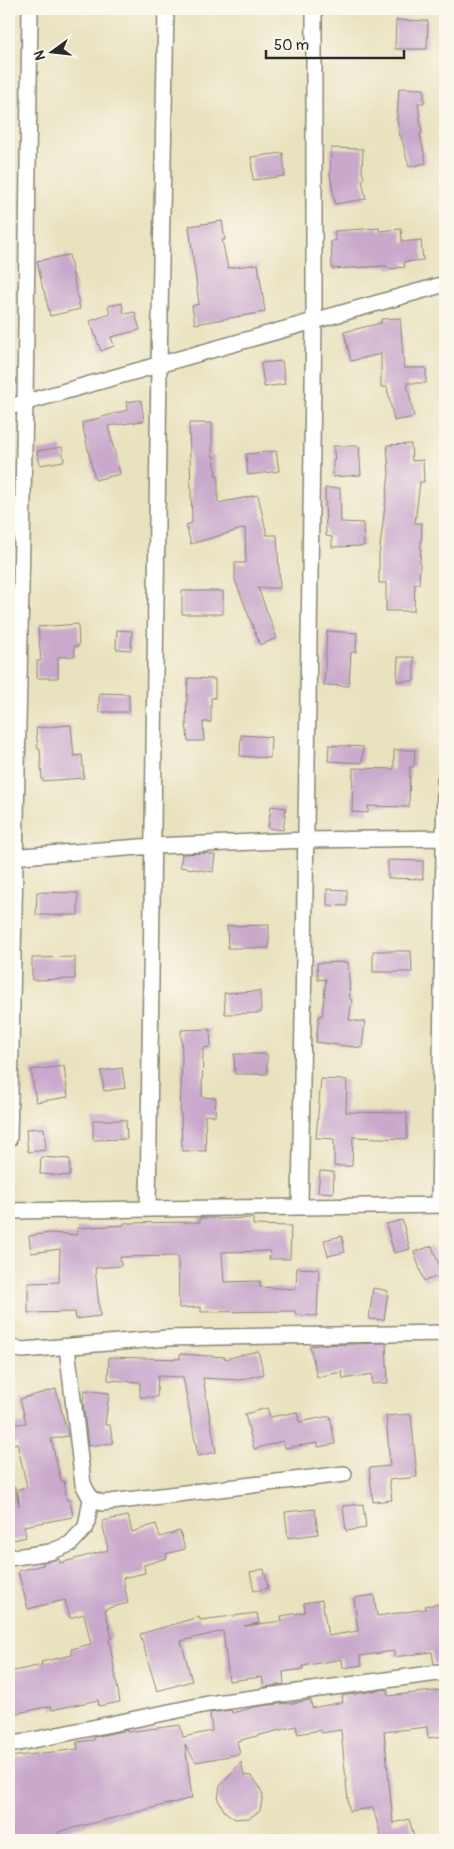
<svg xmlns="http://www.w3.org/2000/svg" width="454" height="1849" font-family="Pangolin,sans-serif">
<style>
.building{fill:#c9a8cc}
.lines{fill:none;stroke-linecap:round;stroke-linejoin:round}
.minor-casing{stroke:#8a8675;stroke-width:18}
.minor{stroke:#fff;stroke-width:15}
</style>
<rect width="100%" height="100%" fill="#fbf7ec"/>
<filter id="ink" filterUnits="userSpaceOnUse"><feTurbulence type="fractalNoise" baseFrequency=".02" numOctaves="2"/><feDisplacementMap in="SourceGraphic" scale="10" xChannelSelector="R" yChannelSelector="G"/><feConvolveMatrix kernelMatrix="1 2 1 2 8 2 1 2 1" color-interpolation-filters="sRGB"/></filter>
<filter id="wash" filterUnits="userSpaceOnUse"><feTurbulence type="fractalNoise" baseFrequency=".0096" numOctaves="4" result="noise"/><feDisplacementMap in="SourceGraphic" scale="20" xChannelSelector="R" yChannelSelector="G"/><feGaussianBlur stdDeviation="1.12" result="paint"/><feColorMatrix in="noise" values="0 0 0 0 0 0 0 0 0 0 0 0 0 0 0 0 0 1.4 0 .05"/><feComposite in="paint" operator="in"/></filter>
<g filter="url(#wash)">
<rect width="100%" height="100%" fill="#e9e2bf"/>
<g id="blocks">
<!-- building -->
<path class="building" d="M396,20L428,21L427,49H395Z
M399,88L424,89V103H418L422,133L420,134L426,163L409,167L401,136H400L397,120Z
M331,148L363,149L362,171L364,179L362,180L366,199L335,204L330,174Z
M283,153L285,176L253,180L251,157Z
M222,221L225,240H222L228,268L258,264L265,312L195,324L192,306L199,304L189,226Z
M379,228V231L401,229L402,242L421,240L423,260L404,262L405,267L388,269L387,266L332,269L331,241H336L334,231Z
M69,255L80,309L50,316L44,290H43L37,261Z
M122,303L124,314L135,312L140,330L111,337L114,346L101,351L90,321L110,314L108,306Z
M400,318L404,368H426V383H407L414,417L394,421L387,387H381V354L351,361L344,332L381,323V319Z
M282,361L285,384L264,387L261,363Z
M141,400L144,421L108,426L120,474L95,480L82,423L127,410L126,402Z
M189,423H212V456H214L216,476H218V503L258,495L267,535H277L280,588H258L277,638L260,645L235,580V563H246L245,528L191,544L186,525L192,523Z
M411,444L412,461L423,460L424,482H420L415,523H422L419,584H415L414,611H386V583H379V555L389,474L387,445Z
M333,446H359L361,475L333,477V460H335Z
M62,447L64,461L40,465L37,451Z
M276,451L279,471L248,475L246,454Z
M325,488H340L341,522L363,523L364,546L332,547V537L326,536Z
M182,591H223V614H182Z
M78,624L79,646H74L75,656L58,657V678H37V661H41L38,627Z
M117,630L132,631L131,650L116,649Z
M327,631L357,633L356,652H351L349,686L324,685Z
M398,657H414V681H397Z
M188,678L215,679V698H211V722H203L204,741H188L186,722Z
M99,693L129,694V712H99Z
M71,725L74,756L82,755L84,778L42,781L40,749H38L36,728Z
M241,735L271,737L270,758L240,756Z
M329,745L363,747L362,763L328,761Z
M394,750H415L414,767H410L409,807L368,806V813L352,812L353,768L394,769Z
M271,806L286,808L283,830L268,828Z
M202,853L215,855L213,872L180,867L182,854Z
M388,860L423,861V879L388,878Z
M327,889L347,890V906L327,905Z
M37,892L78,893V915H36Z
M269,925V948H228L227,926Z
M373,951H411L412,972H373Z
M75,957V979L32,980V958Z
M348,962L350,999L352,1000L349,1020L365,1022L362,1048L316,1042L319,1016H322L326,979L318,980L317,963Z
M260,991L261,1013L225,1014L224,993Z
M210,1029L211,1047L203,1048L202,1097L216,1098L215,1116L205,1115L206,1151H182L181,1114H180L182,1057L181,1030Z
M234,1054H267V1074H235Z
M64,1066L68,1097L36,1102L31,1070Z
M122,1068L125,1088L104,1091L101,1071Z
M321,1079L347,1080L346,1112L407,1113V1139L353,1137L352,1166H334V1139L316,1138Z
M93,1120H126L127,1139L93,1140Z
M44,1128L46,1150L28,1152L26,1129Z
M41,1157L70,1159V1176L40,1174Z
M320,1171L334,1172L333,1193L318,1192Z
M200,1218H218V1219L253,1218V1225L291,1226L290,1259H269L270,1251L222,1252L224,1282L260,1281V1287L296,1289L297,1268L319,1269L317,1316L295,1315V1311L201,1312V1307L179,1308L178,1256L120,1257L121,1266L95,1268L100,1316L76,1319L75,1312L28,1313V1283L59,1282L60,1249L31,1253L29,1236L50,1233L77,1235V1228L124,1225V1223L200,1222Z
M402,1220L410,1249L394,1253L386,1224Z
M342,1236L345,1252L328,1256L324,1240Z
M432,1246L443,1275L424,1281L414,1252Z
M373,1288L388,1291L384,1320L369,1319Z
M386,1343L388,1383L372,1384V1374L343,1379L342,1372L317,1377L310,1346L318,1345Z
M258,1351L264,1374L240,1380L203,1378L216,1452L198,1456L183,1377L158,1376L157,1397H140V1382L108,1380L109,1357L180,1359V1354L225,1357V1359Z
M56,1389L68,1436L51,1439L61,1481H64L67,1500H70L73,1517L24,1526L26,1537L9,1541V1488L15,1487L19,1506L18,1489L27,1487L17,1443L11,1444L9,1425L26,1423L20,1399Z
M85,1390L109,1393L105,1425H110L113,1443L88,1446L83,1403Z
M267,1408L270,1417L297,1412L299,1422L330,1416L335,1444L318,1447V1443L285,1448L283,1441L254,1449L245,1414Z
M411,1414L417,1477L389,1480L392,1500L373,1502L369,1468L390,1466L386,1416Z
M363,1504L366,1528L346,1531L343,1506Z
M315,1509L318,1534L288,1538L285,1512Z
M128,1516L132,1532L156,1524L160,1537L180,1531L185,1549L166,1554L167,1558L144,1565L145,1573L123,1578L128,1603L105,1609L112,1638L109,1639L120,1702L99,1706L98,1700L52,1710L51,1706L9,1715V1672L42,1665L41,1662L72,1655L71,1649L91,1644L84,1614L70,1618L65,1600L28,1609L18,1571L43,1565V1562L59,1559L60,1563L108,1550L102,1521Z
M264,1569L268,1588L254,1591L250,1572Z
M374,1595L377,1616L426,1609L425,1606L445,1603V1663L434,1664L432,1652L394,1657V1651L360,1656L362,1665L343,1668L342,1659L303,1666V1669L283,1672L284,1684L264,1687L262,1677L229,1681L223,1631L181,1641L192,1681L157,1691L140,1634L199,1617L200,1620L257,1613L259,1623L244,1626L282,1621L281,1616L305,1612L304,1603L322,1600L328,1636L358,1631L354,1598Z
M387,1689L388,1696L443,1690L445,1736L428,1738L427,1727L384,1732L393,1823L409,1819L415,1840H382L373,1808L349,1811L341,1730L321,1733L320,1730L298,1734L296,1726L237,1741L240,1754L196,1762L185,1745L192,1798L58,1832L60,1840H15L14,1837L9,1838V1757L78,1749L77,1742L94,1740V1737L127,1730V1732L180,1725L183,1737L212,1731L210,1713L231,1710L232,1713L255,1707L287,1703V1704L311,1700L312,1708L343,1702L342,1696Z
M241,1762L244,1775L251,1776L258,1784L263,1795L260,1811L249,1818L235,1819L225,1812L218,1800L220,1786Z"/>
</g>
</g>
<g filter="url(#ink)">
<use href="#blocks" fill-opacity="0" stroke="#8a8675" stroke-width="1"/>
<g class="lines">
<!-- minor casing -->
<g class="minor-casing">
<path id="minor" d="M9,407L445,284
M9,857L153,846L306,840L445,838
M9,1139L25,403L30,9
M439,1205L445,780
M300,1207L314,321V9
M148,1209L159,365L166,9
M9,1211L445,1205
M9,1345L12,1348L23,1350L168,1338L445,1333
M67,1347L83,1484L91,1499L102,1503L344,1474
M9,1558L50,1552L70,1544L86,1527L91,1499
M9,1745L208,1704L445,1672"/>
</g>
<!-- minor -->
<use href="#minor" class="minor"/>
</g>
</g>
<!-- margin -->
<rect width="454" height="1849" fill="none" stroke="#fbf7ec" stroke-width="30"/>
<!-- north arrow -->
<g transform="translate(52 52) rotate(255)" stroke="#fbf7ec" stroke-width="4" paint-order="stroke">
<path d="M0-4L9 19L0 12L-9 19Z" fill="#2b2b2b"/>
<text y="-8" font-size="14" font-weight="bold" text-anchor="middle" fill="#2b2b2b">N</text>
</g>
<!-- scale -->
<path d="M266 50v8h138v-8" fill="none" stroke="#2b2b2b" stroke-width="2.5"/>
<text x="274" y="50" font-size="15" fill="#2b2b2b" stroke="#fbf7ec" stroke-width="4" paint-order="stroke">50 m</text>
</svg>
